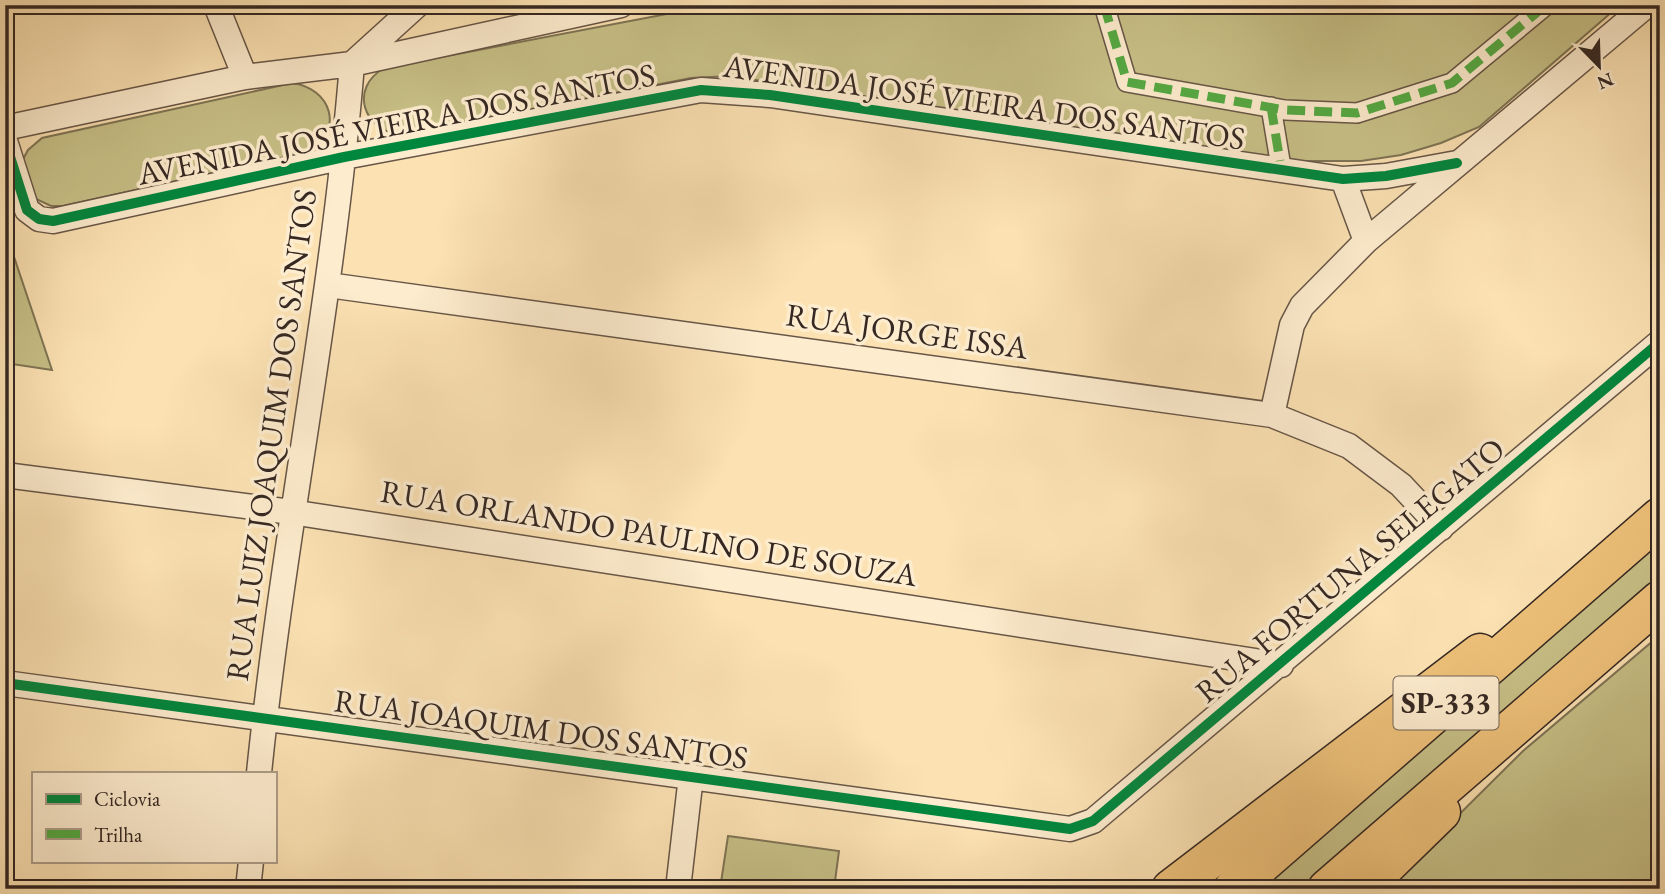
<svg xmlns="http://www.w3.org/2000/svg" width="1665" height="894" font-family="'EB Garamond',serif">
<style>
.green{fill:#c7c087;stroke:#7e7455;stroke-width:2}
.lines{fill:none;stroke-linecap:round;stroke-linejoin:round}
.pedestrian-casing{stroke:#675647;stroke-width:22}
.minor-casing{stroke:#675647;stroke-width:27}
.primary-casing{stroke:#352823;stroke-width:41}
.motorway-casing{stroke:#352823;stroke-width:41}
.pedestrian{stroke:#fdecce;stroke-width:19}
.minor{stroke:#fdecce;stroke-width:24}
.primary{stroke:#eec17a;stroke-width:38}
.motorway{stroke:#eec17a;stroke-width:38}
.quiet{stroke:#54aa43;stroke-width:9;stroke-dasharray:18 9;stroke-linecap:butt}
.cycleway-casing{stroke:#fdecce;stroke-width:15}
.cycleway{stroke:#00873e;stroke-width:10}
.labels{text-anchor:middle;stroke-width:7;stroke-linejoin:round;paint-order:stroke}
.shield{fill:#fdecce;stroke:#716356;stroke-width:2}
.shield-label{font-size:30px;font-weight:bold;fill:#352823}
.street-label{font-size:32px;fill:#352823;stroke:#fdecce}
</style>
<rect width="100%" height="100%" fill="#fce2b3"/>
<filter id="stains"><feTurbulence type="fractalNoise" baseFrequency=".00286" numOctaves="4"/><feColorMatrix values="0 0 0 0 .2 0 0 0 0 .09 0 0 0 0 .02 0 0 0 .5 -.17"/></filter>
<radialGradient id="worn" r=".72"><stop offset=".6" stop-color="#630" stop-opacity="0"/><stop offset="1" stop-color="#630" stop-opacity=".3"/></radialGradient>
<!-- green -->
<path class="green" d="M714,5H1620L1479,127L1441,143L1401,155L1361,161H1280L730,76L691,78L400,135C363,129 349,89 384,68Z
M292,83C331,88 345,130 309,152L63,206H51L34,198L22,161L28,150L42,138Z
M5,230L52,370L5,363Z
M1660,538V581L1304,889H1256Z
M1660,635V889H1384L1523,751Z
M728,836L839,851L834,889H720Z"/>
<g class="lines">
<!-- pedestrian casing -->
<g class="pedestrian-casing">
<path id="pedestrian" d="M1104,5L1127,82L1285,110L1357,113L1452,83L1546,5
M1271,107L1280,161"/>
</g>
<!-- minor casing -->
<g class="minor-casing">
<path id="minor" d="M216,5L245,77
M5,128L245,77L352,64L621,5
M5,141L27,210L39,219L53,221L344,157L701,90L770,95L1343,179L1386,176L1457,163
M1343,179L1366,241
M328,285L1272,415L1349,446L1401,485L1441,528
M1272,415L1292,325L1302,306L1366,241L1647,5
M5,475L291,512L1281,665
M5,683L1070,829L1093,821L1660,342
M259,773C283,536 333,302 352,64L417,5
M248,889L251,861
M678,889L691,776"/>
</g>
<!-- primary casing -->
<g class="primary-casing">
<path id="primary" d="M1171,889L1480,653
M1362,889L1441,812"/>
</g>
<!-- motorway casing -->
<g class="motorway-casing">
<path id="motorway" d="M1233,889L1660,517
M1327,889L1660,600"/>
</g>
<!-- pedestrian -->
<use href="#pedestrian" class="pedestrian"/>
<!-- minor -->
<use href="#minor" class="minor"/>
<!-- primary -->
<use href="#primary" class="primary"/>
<!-- motorway -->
<use href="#motorway" class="motorway"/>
<!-- quiet -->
<path class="quiet" d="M1104,5L1127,82L1285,110L1357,113L1452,83L1546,5
M1271,107L1280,161"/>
<!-- cycleway casing -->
<g class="cycleway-casing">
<path id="cycleway" d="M5,141L27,210L39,219L53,221L344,157L701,90L770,95L1343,179L1386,176L1457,163
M5,683L1070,829L1093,821L1660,342"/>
</g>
<!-- cycleway -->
<use href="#cycleway" class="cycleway"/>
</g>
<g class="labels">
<!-- shield labels -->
<rect class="shield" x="1393.5" y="676.5" width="105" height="53" rx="5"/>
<g class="shield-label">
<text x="1446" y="713">SP-333</text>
</g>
<!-- street labels -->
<g class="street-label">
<text transform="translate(984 102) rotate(8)" y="11">AVENIDA JOSÉ VIEIRA DOS SANTOS</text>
<text transform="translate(396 124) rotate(-11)" y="11">AVENIDA JOSÉ VIEIRA DOS SANTOS</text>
<text transform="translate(907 331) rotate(8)" y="11">RUA JORGE ISSA</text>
<text transform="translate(271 435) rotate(-82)" y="11">RUA LUIZ JOAQUIM DOS SANTOS</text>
<text transform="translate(649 533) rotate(9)" y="11">RUA ORLANDO PAULINO DE SOUZA</text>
<text transform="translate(1350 570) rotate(-40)" y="11">RUA FORTUNA SELEGATO</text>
<text transform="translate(541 729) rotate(8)" y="11">RUA JOAQUIM DOS SANTOS</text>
</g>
</g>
<!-- margin -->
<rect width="1665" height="894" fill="none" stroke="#fce2b3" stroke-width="28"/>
<rect x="7" y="7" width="1651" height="880" fill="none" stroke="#352823" stroke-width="3.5"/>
<rect x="14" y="14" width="1637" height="866" fill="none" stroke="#352823" stroke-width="2"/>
<!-- legend -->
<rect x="32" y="772" width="245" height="91" fill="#fdecce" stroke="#ad9e8a" stroke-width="2"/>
<rect x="46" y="794" width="35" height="10" fill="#00873e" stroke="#ad9e8a" stroke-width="2"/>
<text x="94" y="806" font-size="21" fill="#352823">Ciclovia</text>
<rect x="46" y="829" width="35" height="10" fill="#54aa43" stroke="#ad9e8a" stroke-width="2"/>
<text x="94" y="842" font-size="21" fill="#352823">Trilha</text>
<!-- north arrow -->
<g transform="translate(1599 66) rotate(157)" stroke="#fdecce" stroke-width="5" paint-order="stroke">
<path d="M0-5L12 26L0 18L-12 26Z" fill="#352823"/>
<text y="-10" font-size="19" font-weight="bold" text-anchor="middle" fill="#352823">N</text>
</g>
<rect width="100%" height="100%" filter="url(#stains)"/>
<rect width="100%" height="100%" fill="url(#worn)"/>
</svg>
